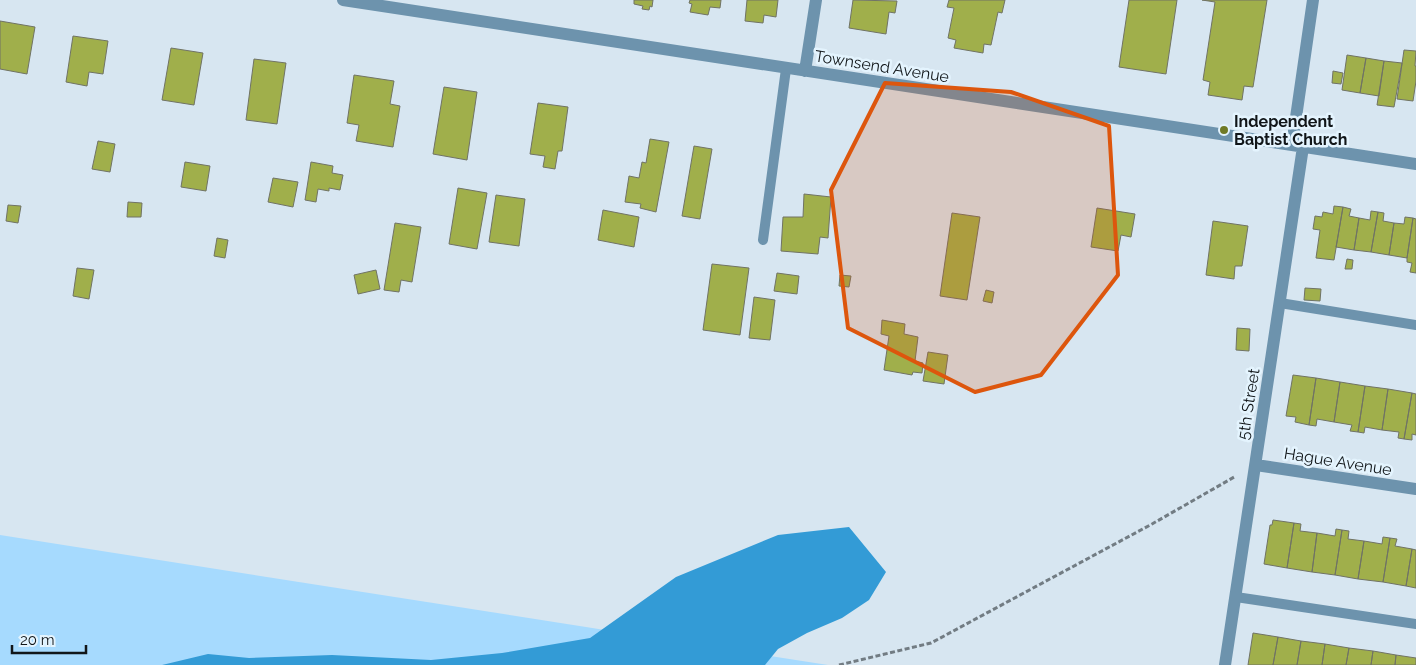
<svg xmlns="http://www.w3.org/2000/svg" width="1416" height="665" font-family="Raleway,sans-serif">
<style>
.green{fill:#a6dafe}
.water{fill:#339bd6}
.building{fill:#a0af4b;stroke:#707365}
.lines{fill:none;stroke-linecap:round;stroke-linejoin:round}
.path{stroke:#727c83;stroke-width:3;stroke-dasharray:5 2.5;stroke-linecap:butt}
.service{stroke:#6d93ad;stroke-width:10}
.minor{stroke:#6d93ad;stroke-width:12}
.marked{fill:#dd560d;fill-opacity:0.2;stroke:#dd560d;stroke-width:4;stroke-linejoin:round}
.poi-dot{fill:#6f7a26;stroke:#e4f4fe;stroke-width:2}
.labels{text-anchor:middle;stroke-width:5;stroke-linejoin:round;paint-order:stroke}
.street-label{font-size:16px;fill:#111619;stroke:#e4f4fe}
.poi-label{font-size:16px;font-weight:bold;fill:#111619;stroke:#e4f4fe;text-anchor:start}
</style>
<rect width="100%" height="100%" fill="#d7e6f1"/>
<!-- green -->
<path class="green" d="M0,535L828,665H0Z"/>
<!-- water -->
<path class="water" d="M849,527L886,572L869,600L842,618L807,633L778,649L765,665H162L208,654L249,658L332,655L431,660L502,653L590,638L676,577L778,535Z"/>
<!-- building -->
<path class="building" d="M634,0H653L652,7L650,6L649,10L642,9L643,6L634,4Z
M690,0H721L720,8L710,7L708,15L690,12L692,4L689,3Z
M747,0H778L776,17L764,15L763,23L745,21Z
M853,0L897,1L895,13L889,12L886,34L849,28Z
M949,0H1005L1002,13L998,12L991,45L984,44L983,53L954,48L956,40L948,38L954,8L947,7Z
M1129,0H1177L1166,74L1119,67Z
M1202,0H1267L1253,87L1244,86L1242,100L1208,95L1210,82L1203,80L1215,2Z
M0,21L35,27L27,74L0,69Z
M73,36L108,41L103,74L89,72L87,86L66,82Z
M171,48L203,53L194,105L162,100Z
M1404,50L1416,51L1415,66H1416V81L1413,101L1397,99Z
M1347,55L1366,58L1360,93L1342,90Z
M1366,58L1384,61L1379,96L1360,93Z
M254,59L286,63L277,124L246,120Z
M1384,61L1402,63L1394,107L1377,105Z
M1333,71L1343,73L1341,84L1332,83Z
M354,75L394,81L390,104L400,106L393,147L356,141L359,125L347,123Z
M444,87L477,92L467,160L433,154Z
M538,103L568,107L562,151H558L555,169L543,167L545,156L530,154Z
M650,139L669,142L656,212L640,208L641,204L625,202L629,176L639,178L642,162L646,163Z
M98,141L115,144L110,172L92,169Z
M694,146L712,149L700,219L682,216Z
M185,162L210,166L206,191L181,187Z
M311,162L333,166L332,173L343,175L340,190L329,188V191L318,189L316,202L305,200Z
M273,178L298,182L293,207L268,202Z
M458,188L487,193L477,249L449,244Z
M804,194L831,197L828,238L820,237L818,254L781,251L783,217H803Z
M496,195L525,199L519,246L489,242Z
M128,202L142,203L141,217H127Z
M8,205L21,206L18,223L6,221Z
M1334,206L1343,207L1334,260L1316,258L1320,230L1313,229L1315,216L1322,217L1323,212L1333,214Z
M1343,207L1351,209L1349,216L1359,218L1354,250L1336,247Z
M1097,208L1135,214L1131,237L1121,235L1118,251L1091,247Z
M603,210L639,217L634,247L598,240Z
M1371,211L1378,212L1371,252L1354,250L1359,218L1370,220Z
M1378,212L1384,213L1383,221L1394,223L1389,255L1371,252Z
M952,213L980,217L967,300L940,296Z
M1405,217L1413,218L1407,258L1389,255L1394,223L1404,224Z
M1413,218L1416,219V273L1410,272L1412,263L1407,262V258Z
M1213,221L1248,226L1242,266H1235L1234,279L1206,275Z
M395,223L421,227L412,282L401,280L399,292L384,290Z
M217,238L228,240L225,258L214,256Z
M1347,259L1353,260L1352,269H1345Z
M712,264L749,268L740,335L703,330Z
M77,268L94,270L89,299L73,296Z
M376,270L380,289L358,294L354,275Z
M777,273L799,276L797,294L774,291Z
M840,275L851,276L849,287L839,286Z
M1305,288L1321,289L1320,301L1304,300Z
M986,290L994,292L992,303L983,301Z
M754,297L775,300L770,340L749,338Z
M882,320L905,324L904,334L918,337L915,361L923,363L922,373L913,372L912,375L884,370L889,336L881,334Z
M1237,328L1250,329L1249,351L1236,350Z
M928,352L948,355L944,384L923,381Z
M1293,375L1316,378L1309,425L1295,422L1296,417L1286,416Z
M1316,378L1340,382L1334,422L1317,419L1316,426L1309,425Z
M1340,382L1365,386L1358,432L1350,431L1352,425L1334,422Z
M1365,386L1388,389L1382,430L1365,427L1364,433L1358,432Z
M1388,389L1412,393L1404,439L1398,438L1399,432L1382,430Z
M1412,393L1416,394V435L1412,434V440L1404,439Z
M1273,520L1294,523L1287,568L1264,564L1270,525H1272Z
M1294,523L1301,524L1300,531L1317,533L1312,572L1287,568Z
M1336,529L1342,530L1335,575L1312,572L1317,533L1335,536Z
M1342,530L1349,531L1348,539L1364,541L1358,579L1335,575Z
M1383,537L1390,538L1383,582L1358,579L1364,541L1382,544Z
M1390,538L1397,539L1395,546L1412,549L1406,586L1383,582Z
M1412,549L1416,550V588L1406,586Z
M1253,633L1278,637L1273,665H1248Z
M1278,637L1301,641L1297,665H1273Z
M1301,641L1325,644L1322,665H1297Z
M1325,644L1349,648L1346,665H1322Z
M1349,648L1373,651L1371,665H1346Z
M1373,651L1396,655L1395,665H1371Z
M1396,655L1416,658V665H1395Z"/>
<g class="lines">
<!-- path -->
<path class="path" d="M839,665L931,643L1152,524L1236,476"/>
<!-- service -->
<path class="service" d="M763,240L786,69
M1280,303L1416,325
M1236,597L1416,624"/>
<!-- minor -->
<path class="minor" d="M343,0L1416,164
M805,71L816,0
M1292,145L1313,0
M1256,465L1416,489
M1225,665L1303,147"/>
</g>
<!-- marked area -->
<path class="marked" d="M885,83L1011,92L1109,126L1118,275L1041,375L975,392L848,328L831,190Z"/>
<!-- markers -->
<circle class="poi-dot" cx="1224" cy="130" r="5"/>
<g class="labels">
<!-- street labels -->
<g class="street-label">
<text transform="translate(882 66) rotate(9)" y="6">Townsend Avenue</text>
<text transform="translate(1248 404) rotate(-81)" y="6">5th Street</text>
<text transform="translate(1338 461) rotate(9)" y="6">Hague Avenue</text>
</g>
<!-- poi labels -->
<g class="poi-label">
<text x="1234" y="127">Independent<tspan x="1234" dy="18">Baptist Church</tspan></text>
</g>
</g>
<!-- scale -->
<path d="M12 645v8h74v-8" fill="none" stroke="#111619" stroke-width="2.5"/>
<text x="20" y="645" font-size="15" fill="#111619" stroke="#e4f4fe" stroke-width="4" paint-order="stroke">20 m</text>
</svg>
